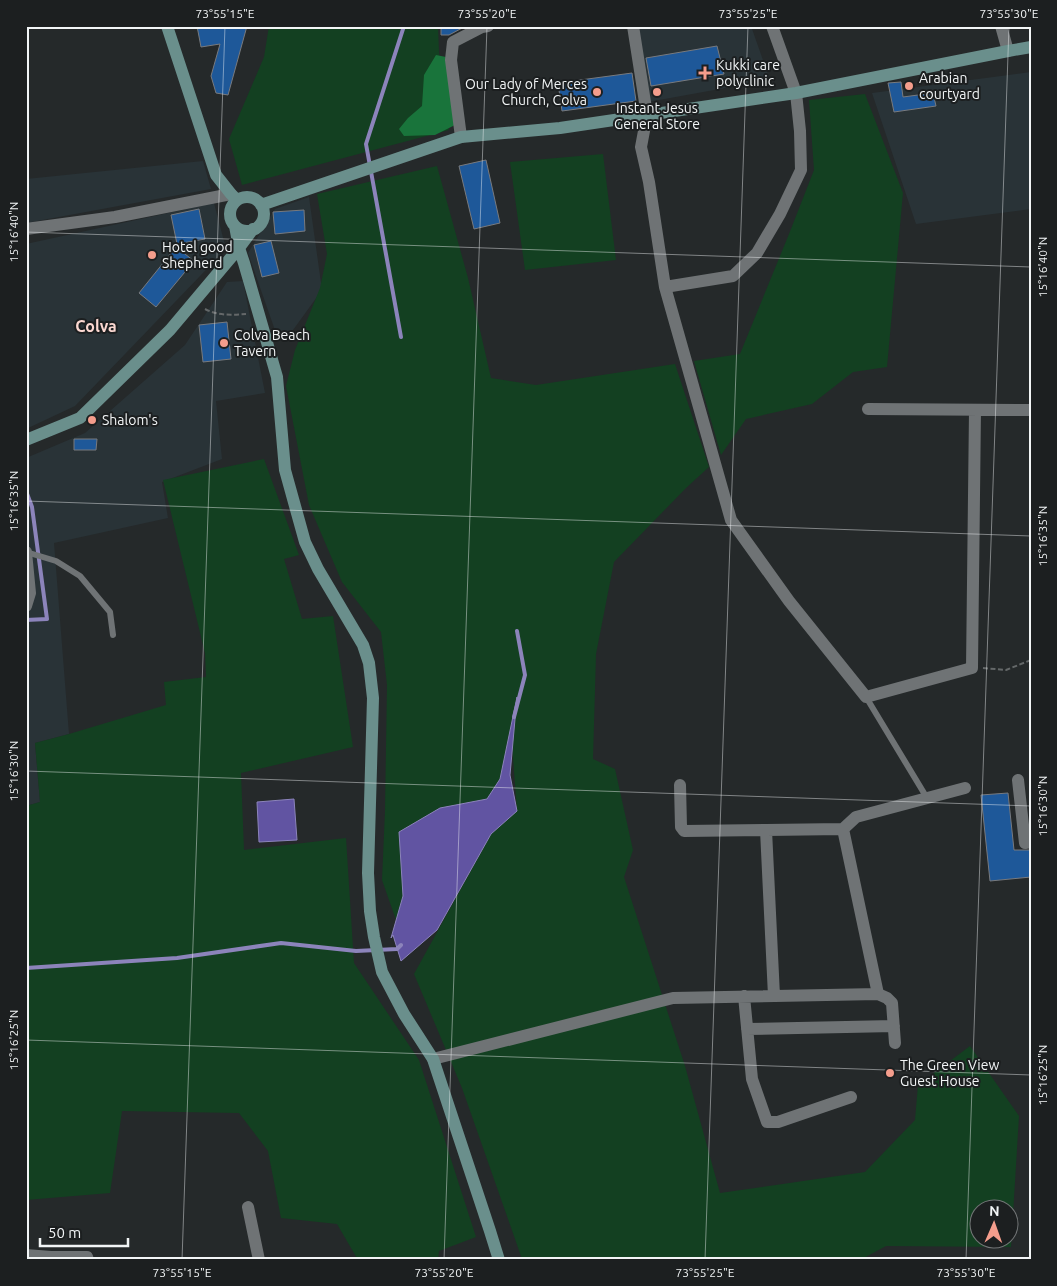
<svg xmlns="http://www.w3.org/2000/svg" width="1057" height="1286" font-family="Ubuntu,sans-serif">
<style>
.built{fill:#293337}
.green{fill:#134021;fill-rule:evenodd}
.forest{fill:#19743b}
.water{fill:#6154a2;stroke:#8c84bb}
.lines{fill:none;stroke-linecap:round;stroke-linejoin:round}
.stream{stroke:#8c84bb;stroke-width:4}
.building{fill:#1e5899;stroke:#787a7e}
.path{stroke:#646869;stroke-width:2;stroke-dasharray:5 2.5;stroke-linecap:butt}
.lane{stroke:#6f7375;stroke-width:6}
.street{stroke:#6f7375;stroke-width:12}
.secondary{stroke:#6a8f8c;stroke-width:12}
.ticks{fill:none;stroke:#f2f5f6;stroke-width:1;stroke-opacity:0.45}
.poi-dot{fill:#f49d8c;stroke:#1c1f20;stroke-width:2}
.labels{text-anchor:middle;stroke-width:4;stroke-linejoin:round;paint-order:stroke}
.poi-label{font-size:14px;fill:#f2f5f6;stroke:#1c1f20;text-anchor:start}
.quarter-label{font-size:16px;font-weight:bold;fill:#fbd8d1;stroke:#1c1f20}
.neatline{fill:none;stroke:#f2f5f6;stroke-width:2}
.ticks-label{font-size:12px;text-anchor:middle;fill:#f2f5f6}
</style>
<rect width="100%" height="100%" fill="#25292a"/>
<!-- built -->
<path class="built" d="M637,26H751L770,80L648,102Z
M1031,72V209L916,224L872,93Z
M203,161L211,189L26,223V179Z
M309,197L322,290L293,330L277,336L248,253L275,209Z
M214,203L226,249L75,406L26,429V244Z
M243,281L265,393L216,401L222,459L162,482L168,518L54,543L69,734L35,743L40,802L26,806V458L85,433L185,345L227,282Z"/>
<!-- green -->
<path class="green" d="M269,26H438L439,52L449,130L242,185L229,139L264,57Z
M865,94L903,193L887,367L853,372L812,404L746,419L721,455L694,361L740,354L789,234L814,170L809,100Z
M603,154L616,260L525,270L510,162Z
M437,166L468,278L491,378L536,385L675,364L709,467L686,488L614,562L596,654L593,759L615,769L633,850L624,877L685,1066L720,1193L865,1172L915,1120L918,1085L970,1046L1019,1116L1011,1247L886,1246L860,1260H523L522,1259L462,1088L414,974L491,834L517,811L511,731L500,779L487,799L440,808L399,832L403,896L396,920L382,880L385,811L387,685L381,632L342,582L309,505L286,386L295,350L320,288L327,254L317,194ZM980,1208H1010V1238H980Z
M264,459L299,555L284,559L302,619L333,616L353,747L241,773L244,850L346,838L354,963L419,1060L476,1237L439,1251L438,1260H358L337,1224L281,1218L268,1151L239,1113L122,1111L110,1193L26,1200V806L40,802L35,743L69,734L166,705L164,682L206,677L205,653L163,480Z"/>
<!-- forest -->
<path class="forest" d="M436,55L446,57L457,124L435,135L404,136L399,129L408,118L422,106L424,75Z"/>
<!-- water -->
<path class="water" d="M517,697L510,775L517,811L491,834L437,930L401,961L393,935L391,938L403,896L399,832L440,808L487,799L500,779Z
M294,799L297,840L259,842L257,802Z"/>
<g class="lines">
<!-- stream -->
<path class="stream" d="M401,337L366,144L404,26
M26,491L32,507L47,619L26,620
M514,717L525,675L517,631
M26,968L177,958L281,943L356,951L397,949L401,945"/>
</g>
<!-- building -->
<path class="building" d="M197,26H247L228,95L216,93L211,76L220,44L201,47Z
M441,26H466L449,35H441Z
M717,46L724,74L651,86L646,58Z
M632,73L636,101L562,111L558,83Z
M901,82L903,97L933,93L936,106L894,112L888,83Z
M486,160L500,223L474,229L459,166Z
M199,209L205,239L177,244L171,215Z
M304,210L305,231L275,234L273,212Z
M271,241L279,273L262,277L254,245Z
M176,247L194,261L156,307L139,293Z
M227,322L231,359L203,362L199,325Z
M74,439H97L96,450H74Z
M1008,793L1014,850H1031V877L990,881L981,795Z"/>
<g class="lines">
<!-- path -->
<path class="path" d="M205,309C218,316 231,315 246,314
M983,668L1006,670L1031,660"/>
<!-- lane -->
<path class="lane" d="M26,552L56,561L80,576L110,612L113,635
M866,697L927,798"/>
<!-- street -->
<path class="street" d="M633,26L647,115L641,147L649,182L665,287L731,520L789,601L866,697L972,668L975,410
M1001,26L1008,51
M461,137L451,60L453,42L482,27L488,26
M26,229L115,217L231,194
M665,287L733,276L757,253L780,214L801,170L800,131L796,93L772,26
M868,409L1031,410
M26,552L30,593L26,606
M1018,780L1025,843L1031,842
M680,785L681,827L684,831L766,830
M843,829L856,817L965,788
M878,994L887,998L892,1003L895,1043
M744,996L752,1079L767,1122H778L851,1097
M747,1029L894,1026
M433,1059L673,998L878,994L843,829L766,830L774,996
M248,1207L259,1260
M26,1255L51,1257H87L88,1260"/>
<!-- secondary -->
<path class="secondary" d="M167,26L216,175L231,194L237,200
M230 214a17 17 0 1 1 34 0a17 17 0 1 1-34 0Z
M261,205L461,137L560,128L796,93L1008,51L1031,47
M235,226L239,248L244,263L277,377L285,470L305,542L318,569L363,645L369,663L373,698L368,873L370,911L374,937L382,972L404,1014L433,1059L490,1231L499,1260
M26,440L80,418L170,330L239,248L253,229"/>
</g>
<!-- ticks -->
<path class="ticks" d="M26,232L1031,267M26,501L1031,536M26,771L1031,806M26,1040L1031,1075M182,1260L225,26M444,1260L487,26M705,1260L748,26M966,1260L1009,26"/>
<!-- markers -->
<g class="poi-dot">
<path d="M702.5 65.5h5v5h5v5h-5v5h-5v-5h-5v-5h5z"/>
<circle cx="909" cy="86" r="5"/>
<circle cx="597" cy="92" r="5"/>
<circle cx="657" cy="92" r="5"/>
<circle cx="152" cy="255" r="5"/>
<circle cx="224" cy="343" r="5"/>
<circle cx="92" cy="420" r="5"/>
<circle cx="890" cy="1073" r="5"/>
</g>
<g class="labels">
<!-- poi labels -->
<g class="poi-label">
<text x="716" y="70">Kukki care<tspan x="716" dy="16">polyclinic</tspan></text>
<text x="919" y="83">Arabian<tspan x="919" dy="16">courtyard</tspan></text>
<text x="587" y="89" text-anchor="end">Our Lady of Merces<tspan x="587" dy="16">Church, Colva</tspan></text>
<text x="657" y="113" text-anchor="middle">Instant Jesus<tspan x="657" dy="16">General Store</tspan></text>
<text x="162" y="252">Hotel good<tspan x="162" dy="16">Shepherd</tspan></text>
<text x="234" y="340">Colva Beach<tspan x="234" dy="16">Tavern</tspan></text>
<text x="102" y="425">Shalom's</text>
<text x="900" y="1070">The Green View<tspan x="900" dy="16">Guest House</tspan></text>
</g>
<!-- quarter labels -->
<g class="quarter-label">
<text x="96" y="332">Colva</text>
</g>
</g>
<!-- border -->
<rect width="1057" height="1286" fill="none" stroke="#1c1f20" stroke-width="55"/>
<!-- north arrow -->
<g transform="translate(994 1224) rotate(2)"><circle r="24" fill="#1c1f20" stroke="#727576"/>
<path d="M0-4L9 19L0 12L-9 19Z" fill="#f49d8c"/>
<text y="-8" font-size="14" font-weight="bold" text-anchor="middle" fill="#f2f5f6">N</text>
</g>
<!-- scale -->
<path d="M40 1238v8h88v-8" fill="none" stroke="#f2f5f6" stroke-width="2.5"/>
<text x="48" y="1238" font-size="15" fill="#f2f5f6" stroke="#1c1f20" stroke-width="4" paint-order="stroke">50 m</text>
<rect x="28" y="28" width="1002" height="1230" class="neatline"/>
<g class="ticks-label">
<text x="225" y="18">73°55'15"E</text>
<text x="487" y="18">73°55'20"E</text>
<text x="748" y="18">73°55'25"E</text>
<text x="1009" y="18">73°55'30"E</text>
<text transform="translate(14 232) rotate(-90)" y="4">15°16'40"N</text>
<text transform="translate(1043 267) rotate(-90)" y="4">15°16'40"N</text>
<text transform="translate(14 501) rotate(-90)" y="4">15°16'35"N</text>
<text transform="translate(1043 536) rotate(-90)" y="4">15°16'35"N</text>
<text transform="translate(14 771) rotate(-90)" y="4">15°16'30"N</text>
<text transform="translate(1043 806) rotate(-90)" y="4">15°16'30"N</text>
<text transform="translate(14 1040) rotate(-90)" y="4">15°16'25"N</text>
<text transform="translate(1043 1075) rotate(-90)" y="4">15°16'25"N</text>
<text x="182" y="1277">73°55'15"E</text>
<text x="444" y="1277">73°55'20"E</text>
<text x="705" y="1277">73°55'25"E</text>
<text x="966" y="1277">73°55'30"E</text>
</g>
</svg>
